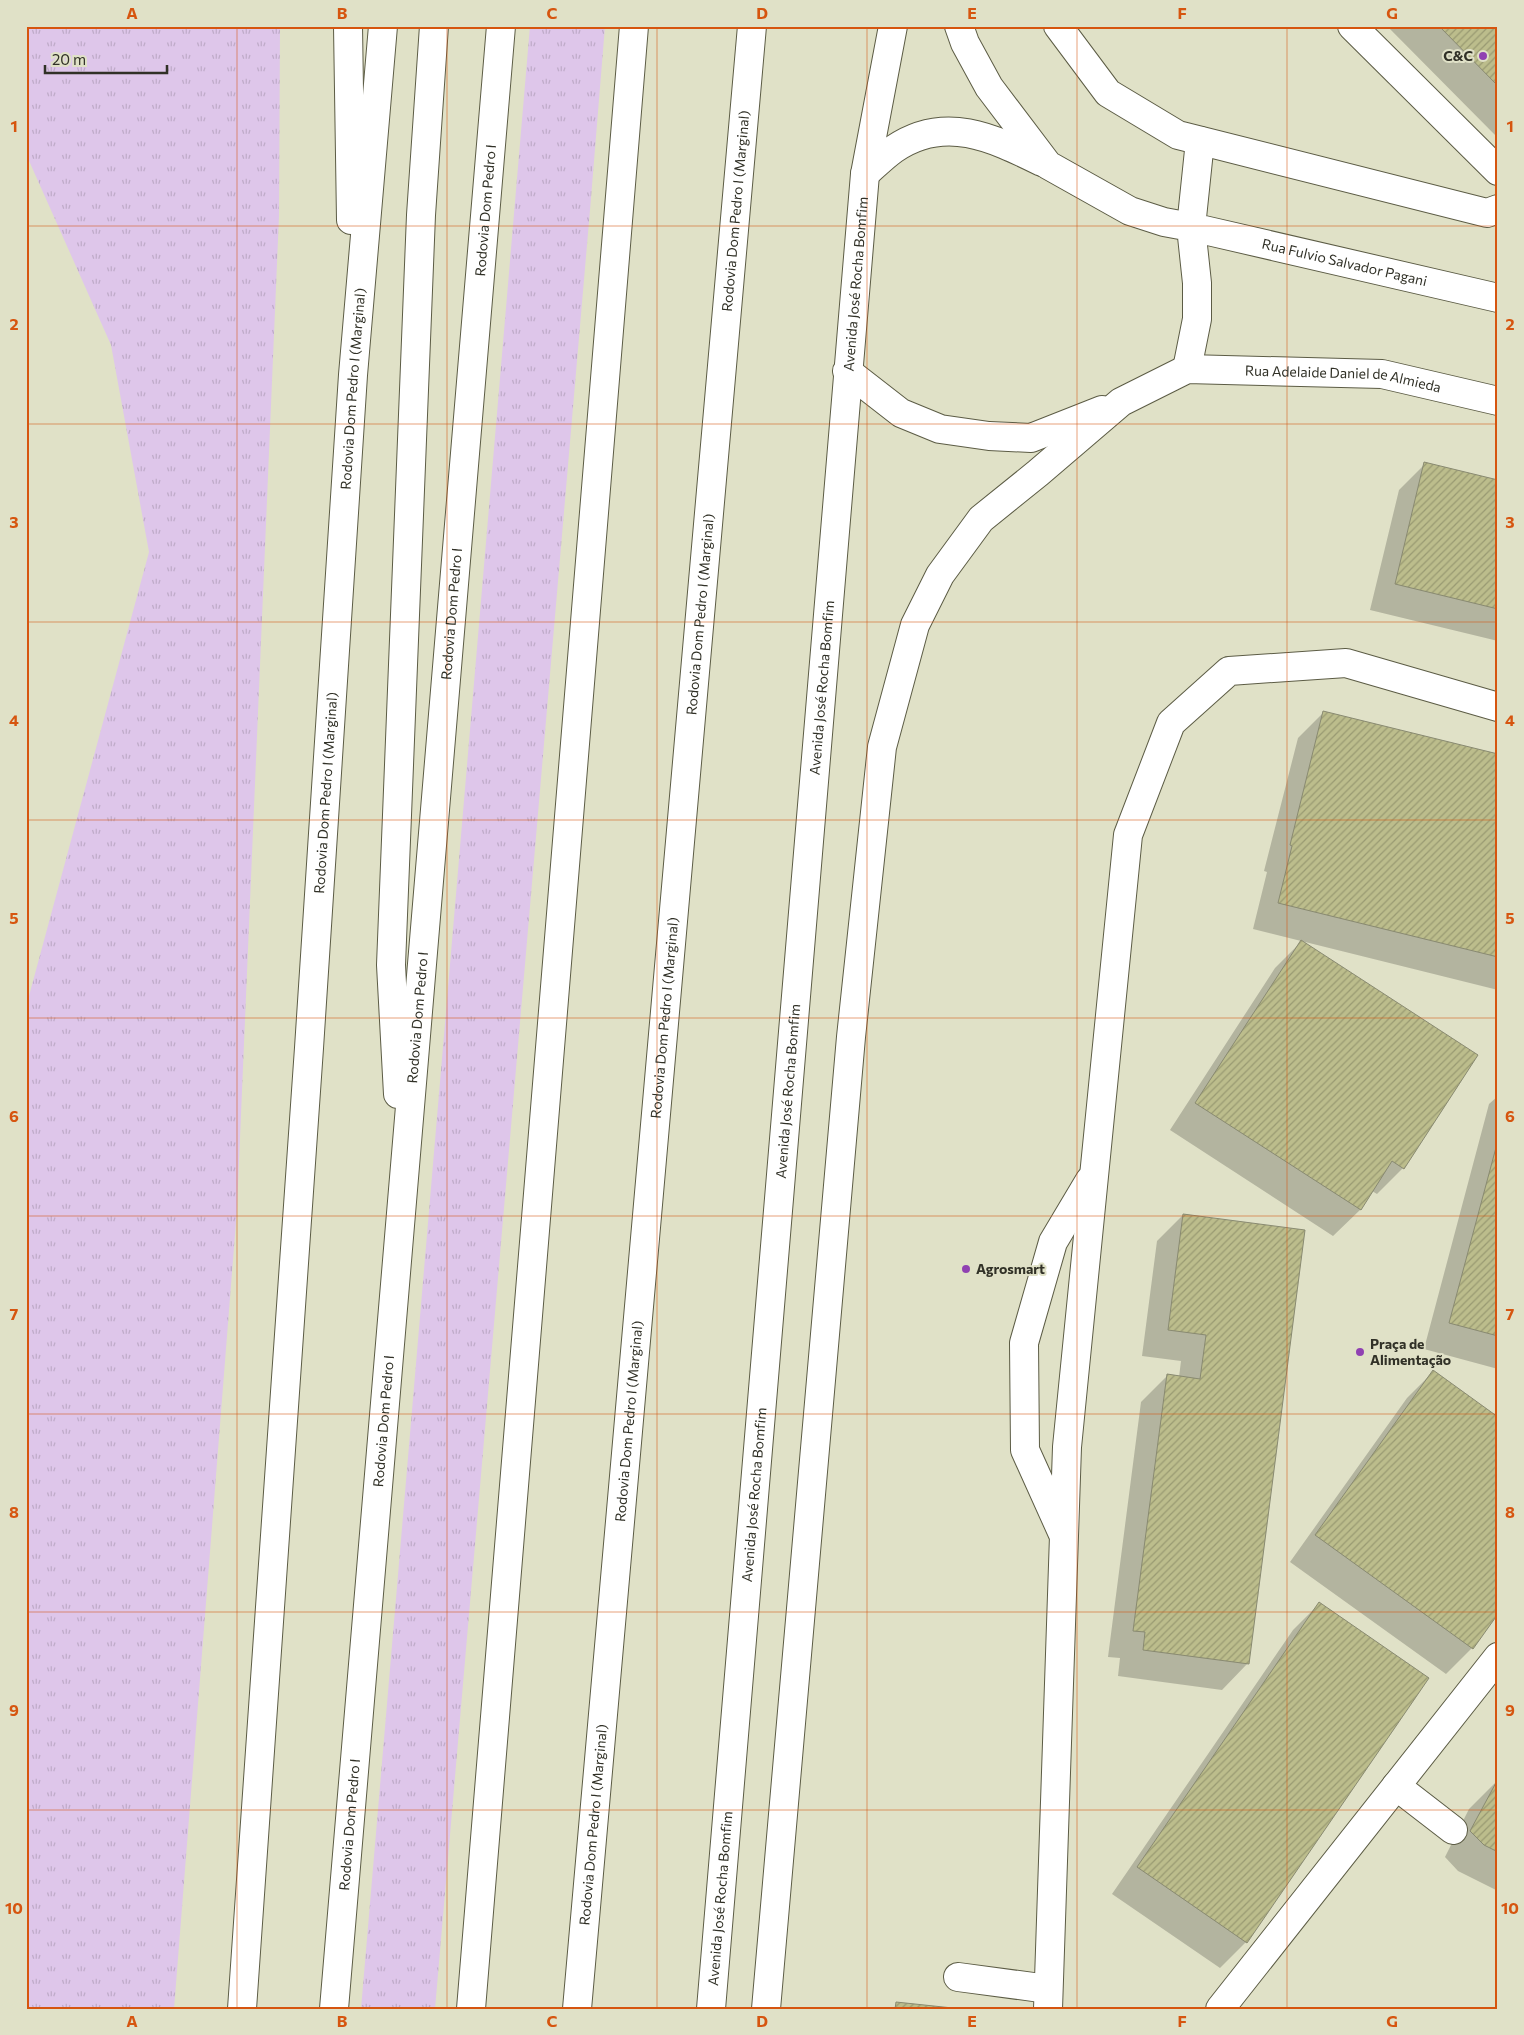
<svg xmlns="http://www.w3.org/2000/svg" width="1524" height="2035" font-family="Commissioner,sans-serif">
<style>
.grass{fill:url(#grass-tufts)}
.shadow{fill:#0003}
.building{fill:url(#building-hatch);stroke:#898a71}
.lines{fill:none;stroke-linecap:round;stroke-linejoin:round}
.minor-casing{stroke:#5c5c45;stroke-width:30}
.highway-casing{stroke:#5c5c45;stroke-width:30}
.minor{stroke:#fff;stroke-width:28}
.highway{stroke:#fff;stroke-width:28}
.grid{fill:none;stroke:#d6550f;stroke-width:1;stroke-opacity:0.55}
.poi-dot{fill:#9041b2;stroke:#e0e1c7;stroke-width:2}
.labels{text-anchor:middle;stroke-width:4;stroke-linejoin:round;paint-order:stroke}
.poi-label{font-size:14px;font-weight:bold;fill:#313127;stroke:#e0e1c7;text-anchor:start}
.street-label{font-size:14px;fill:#313127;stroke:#e0e1c7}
.neatline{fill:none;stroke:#d6550f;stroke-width:2}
.grid-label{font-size:16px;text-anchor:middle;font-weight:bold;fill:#d6550f}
</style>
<defs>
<pattern id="grass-tufts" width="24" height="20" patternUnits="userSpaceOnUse" patternTransform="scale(1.25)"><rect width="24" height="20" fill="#dec6ea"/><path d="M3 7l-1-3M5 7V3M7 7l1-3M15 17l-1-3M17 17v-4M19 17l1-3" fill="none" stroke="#bfabc9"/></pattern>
<pattern id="building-hatch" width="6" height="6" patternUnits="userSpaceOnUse" patternTransform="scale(1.25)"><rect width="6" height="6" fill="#bcbd8c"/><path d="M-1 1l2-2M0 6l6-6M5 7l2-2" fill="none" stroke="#999a72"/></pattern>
</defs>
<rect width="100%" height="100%" fill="#e0e1c7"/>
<!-- grass -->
<path class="grass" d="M26,26H280L279,216L237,1209L174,2009H26V1007L149,552L111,345L26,154Z
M530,26H605L590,210L435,2009H361Z"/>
<!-- shadow -->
<path class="shadow" d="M1387,26H1498V138Z
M1425,464L1498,481V641L1370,610L1399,490Z
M1324,712L1498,755V990L1253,929L1267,872L1264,871L1298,738Z
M1301,942L1403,1168L1377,1194L1372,1191L1360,1210L1333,1236L1170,1130L1275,968Z
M1498,1096V1369L1424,1349L1489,1104Z
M1183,1215L1304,1231L1248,1663L1222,1690L1118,1676L1120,1658L1108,1657L1141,1402L1167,1376L1179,1377L1181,1361L1142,1356L1157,1241Z
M1433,1372L1472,1648L1446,1674L1290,1562L1407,1398Z
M1319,1604L1427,1678L1246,1942L1220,1968L1112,1894L1293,1630Z
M1498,1780V1891L1458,1871L1445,1857L1469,1809Z"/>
<!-- building -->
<path class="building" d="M1439,26H1498V86Z
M1424,462L1498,480V609L1395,584Z
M1323,711L1498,754V957L1278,903L1292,846L1290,845Z
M1301,940L1478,1055L1404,1169L1392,1161L1361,1210L1195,1103Z
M1498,1140V1336L1449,1323Z
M1183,1214L1305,1230L1249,1664L1143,1650L1145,1632L1133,1631L1167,1374L1200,1379L1206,1335L1168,1330Z
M1433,1370L1498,1417V1614L1473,1649L1315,1535Z
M1319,1602L1429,1678L1247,1943L1137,1867Z
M1498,1779V1852L1484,1845L1470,1831Z
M896,2002L962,2009H895Z"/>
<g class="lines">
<!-- minor casing -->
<g class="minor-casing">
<g id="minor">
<path d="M959,26L965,43L989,87L1048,165L1130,211L1164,222L1191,227L1197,283V319L1187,369"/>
<path d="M1058,26L1108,93L1178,135L1487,213L1498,209"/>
<path d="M1352,26L1498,171"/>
<path id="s1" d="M1200,141L1191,227L1498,298"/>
<path d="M865,174C874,166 884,156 894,149C945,114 993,138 1042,162"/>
<path d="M847,371L901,413L940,429L989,436L1031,438L1102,410"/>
<path d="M1062,1532L1025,1450L1024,1343L1053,1242L1090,1180"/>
<path d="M1396,1786L1453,1830"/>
<path d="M958,1977L1048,1989"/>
<path id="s2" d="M711,2009L865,174L893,26"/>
<path id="s3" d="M766,2009L851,1037L882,747L915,625L940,575L981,519L1038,473L1121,402L1187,369L1382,374L1498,401"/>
<path d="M1048,2009L1067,1447L1128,835L1171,723L1229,671L1346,663L1498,707"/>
<path d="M1220,2009L1498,1657"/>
</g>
</g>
<!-- highway casing -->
<g class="highway-casing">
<g id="highway">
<path d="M348,26L351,220"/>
<path d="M398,1094L391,965L421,215L434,26"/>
<path id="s4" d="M242,2009L309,1048L353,375L383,26"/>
<path id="s5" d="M334,2009L501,26"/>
<path d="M471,2009L634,26"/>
<path id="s6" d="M577,2009L752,26"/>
</g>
</g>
<!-- minor -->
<use href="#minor" class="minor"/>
<!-- highway -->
<use href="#highway" class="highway"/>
</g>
<!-- grid -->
<path class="grid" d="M237,26V2009M447,26V2009M657,26V2009M867,26V2009M1077,26V2009M1287,26V2009M26,226H1498M26,424H1498M26,622H1498M26,820H1498M26,1018H1498M26,1216H1498M26,1414H1498M26,1612H1498M26,1810H1498"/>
<!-- markers -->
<g class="poi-dot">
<circle cx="1483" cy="56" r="5"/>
<circle cx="966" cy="1269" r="5"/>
<circle cx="1360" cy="1352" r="5"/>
</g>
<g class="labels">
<!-- poi labels -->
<g class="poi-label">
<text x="1473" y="61" text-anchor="end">C&amp;C</text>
<text x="976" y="1274">Agrosmart</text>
<text x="1370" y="1349">Praça de<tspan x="1370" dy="16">Alimentação</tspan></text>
</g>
<!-- street labels -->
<g class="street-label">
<text dy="5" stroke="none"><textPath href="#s5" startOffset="1805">Rodovia Dom Pedro I</textPath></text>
<text dy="5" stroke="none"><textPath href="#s6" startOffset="1805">Rodovia Dom Pedro I (Marginal)</textPath></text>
<text dy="5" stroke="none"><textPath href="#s1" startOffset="244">Rua Fulvio Salvador Pagani</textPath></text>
<text dy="5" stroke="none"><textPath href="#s2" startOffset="1731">Avenida José Rocha Bomfim</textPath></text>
<text dy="5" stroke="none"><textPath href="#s3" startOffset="1932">Rua Adelaide Daniel de Almieda</textPath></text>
<text dy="5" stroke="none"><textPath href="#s4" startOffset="1624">Rodovia Dom Pedro I (Marginal)</textPath></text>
<text dy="5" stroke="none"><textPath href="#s5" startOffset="1400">Rodovia Dom Pedro I</textPath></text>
<text dy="5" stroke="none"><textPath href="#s6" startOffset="1400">Rodovia Dom Pedro I (Marginal)</textPath></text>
<text dy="5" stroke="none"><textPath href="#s2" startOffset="1326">Avenida José Rocha Bomfim</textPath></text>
<text dy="5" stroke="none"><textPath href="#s4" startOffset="1219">Rodovia Dom Pedro I (Marginal)</textPath></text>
<text dy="5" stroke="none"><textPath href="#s5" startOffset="995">Rodovia Dom Pedro I</textPath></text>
<text dy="5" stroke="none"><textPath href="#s6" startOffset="995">Rodovia Dom Pedro I (Marginal)</textPath></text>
<text dy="5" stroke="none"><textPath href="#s2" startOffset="921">Avenida José Rocha Bomfim</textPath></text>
<text dy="5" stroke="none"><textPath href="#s5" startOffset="590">Rodovia Dom Pedro I</textPath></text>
<text dy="5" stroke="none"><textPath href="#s6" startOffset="590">Rodovia Dom Pedro I (Marginal)</textPath></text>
<text dy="5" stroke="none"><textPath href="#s2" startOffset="516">Avenida José Rocha Bomfim</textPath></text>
<text dy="5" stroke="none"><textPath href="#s6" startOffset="185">Rodovia Dom Pedro I (Marginal)</textPath></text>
<text dy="5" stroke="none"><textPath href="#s5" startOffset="185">Rodovia Dom Pedro I</textPath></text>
<text dy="5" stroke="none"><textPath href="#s2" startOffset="111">Avenida José Rocha Bomfim</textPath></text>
</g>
</g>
<!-- border -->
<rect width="1524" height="2035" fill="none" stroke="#e0e1c7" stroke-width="55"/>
<!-- scale -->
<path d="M45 65v8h122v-8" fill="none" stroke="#313127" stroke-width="2.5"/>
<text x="52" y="65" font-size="15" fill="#313127" stroke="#e0e1c7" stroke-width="4" paint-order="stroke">20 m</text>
<rect x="28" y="28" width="1468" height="1980" class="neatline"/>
<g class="grid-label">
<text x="132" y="19">A</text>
<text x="342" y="19">B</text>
<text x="552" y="19">C</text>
<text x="762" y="19">D</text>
<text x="972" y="19">E</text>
<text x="1182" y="19">F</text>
<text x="1392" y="19">G</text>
<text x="14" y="132">1</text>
<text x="1510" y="132">1</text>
<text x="14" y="330">2</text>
<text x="1510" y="330">2</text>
<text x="14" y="528">3</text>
<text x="1510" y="528">3</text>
<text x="14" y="726">4</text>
<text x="1510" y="726">4</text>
<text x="14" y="924">5</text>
<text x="1510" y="924">5</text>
<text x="14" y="1122">6</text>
<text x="1510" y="1122">6</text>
<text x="14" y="1320">7</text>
<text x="1510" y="1320">7</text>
<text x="14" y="1518">8</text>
<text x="1510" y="1518">8</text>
<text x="14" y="1716">9</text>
<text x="1510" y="1716">9</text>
<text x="14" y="1914">10</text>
<text x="1510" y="1914">10</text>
<text x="132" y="2027">A</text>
<text x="342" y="2027">B</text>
<text x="552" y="2027">C</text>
<text x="762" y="2027">D</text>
<text x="972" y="2027">E</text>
<text x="1182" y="2027">F</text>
<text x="1392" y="2027">G</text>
</g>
</svg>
